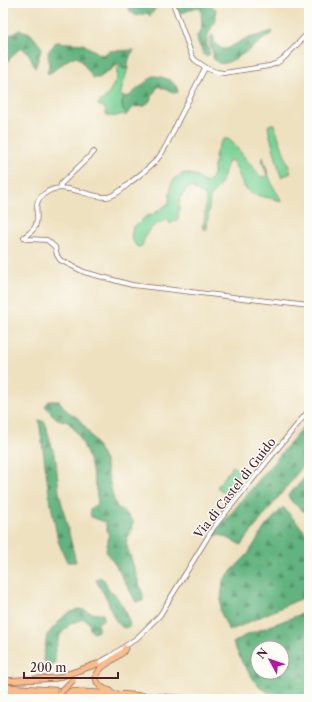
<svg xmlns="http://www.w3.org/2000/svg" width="312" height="702" font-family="'Libre Caslon Text',serif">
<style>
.grass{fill:#79d196;stroke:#627860}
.forest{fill:url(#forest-firs);stroke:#566955;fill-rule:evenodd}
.cemetery{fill:url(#cemetery-stones);stroke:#627860}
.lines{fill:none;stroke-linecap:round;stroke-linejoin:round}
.minor-casing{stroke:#83635f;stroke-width:5.5}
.highway-casing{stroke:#83635f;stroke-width:7}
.minor{stroke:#fff;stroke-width:4}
.highway{stroke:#f9bc8a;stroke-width:5.5}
.highway-bridge-casing{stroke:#83635f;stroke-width:7;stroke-linecap:butt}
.highway-bridge{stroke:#f9bc8a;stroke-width:5.5}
.labels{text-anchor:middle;stroke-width:3;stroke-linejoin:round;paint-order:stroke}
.street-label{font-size:12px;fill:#4a1f2b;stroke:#fdfcf7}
</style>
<defs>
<pattern id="forest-firs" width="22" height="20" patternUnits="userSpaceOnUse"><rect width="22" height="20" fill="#62b37f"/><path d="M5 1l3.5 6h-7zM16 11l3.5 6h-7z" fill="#539168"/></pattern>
<pattern id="cemetery-stones" width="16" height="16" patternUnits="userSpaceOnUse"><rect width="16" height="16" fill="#79d196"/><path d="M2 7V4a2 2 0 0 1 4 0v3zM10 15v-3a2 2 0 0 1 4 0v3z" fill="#6ab381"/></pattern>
</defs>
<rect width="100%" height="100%" fill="#fdfcf7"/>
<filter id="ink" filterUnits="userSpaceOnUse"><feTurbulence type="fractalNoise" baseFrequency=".025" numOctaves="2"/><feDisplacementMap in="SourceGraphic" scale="8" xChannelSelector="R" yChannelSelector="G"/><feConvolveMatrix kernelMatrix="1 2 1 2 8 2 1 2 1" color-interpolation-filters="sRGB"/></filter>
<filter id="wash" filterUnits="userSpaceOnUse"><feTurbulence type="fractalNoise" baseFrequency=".012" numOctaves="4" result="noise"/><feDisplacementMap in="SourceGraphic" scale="16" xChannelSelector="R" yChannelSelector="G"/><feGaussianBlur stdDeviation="0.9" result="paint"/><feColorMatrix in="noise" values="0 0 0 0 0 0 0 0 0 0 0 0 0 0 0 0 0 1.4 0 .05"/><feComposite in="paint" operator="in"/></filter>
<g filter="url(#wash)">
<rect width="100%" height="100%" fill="#eee1c0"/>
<!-- grass -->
<path class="grass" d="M121,64L122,68L124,69L128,68L121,92V96L124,97C121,104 121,109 127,114L126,116L123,114C117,116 112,118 106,114V111L104,107L98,105V104L108,95L117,78V69Z
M271,124H274L291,173L281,177L270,136L268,126Z
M224,139H228L232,142L261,177H266C268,169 261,167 263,157C266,167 269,178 274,188C277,193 280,196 281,202C271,196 259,198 251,193C239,186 240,169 231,160L228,161L222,182L210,198L207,229H203L202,225H204L206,197L192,187L187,188L180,198L178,219L170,224L168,219C152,226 147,228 142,246L138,247L136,246L131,237L133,227L138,224L146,216L152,215L169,203L171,185L175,178L184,173L194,175L204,182L211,180C217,166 211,152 224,139Z"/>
<!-- forest -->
<path class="forest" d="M124,3H136L140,9L144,8L146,3H156C157,8 153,12 150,16L147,13L137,16L131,12Z
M175,3H212V6L216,9V18L208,35L207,44L210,54L207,57L204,55L198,42L197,36L202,29L201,9L197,7L182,13L178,11Z
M20,30L30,33L42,48L35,68L29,54L22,48L18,50L3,66V35L6,37Z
M273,31L271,34C261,40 229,68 218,63C217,62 213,59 213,58C214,49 206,44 212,35L214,37L213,42L222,49H227L243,40Z
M56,42L83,44L100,54L103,55L109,51L134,50V51C129,55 128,62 128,68L124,69L120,63L99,78H93L82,62L77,57H72L50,73H47L49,66L48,52Z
M153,76C163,76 177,81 178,92L176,93L158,86L149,102L145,106L134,107L127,114C121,109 121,105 124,97L129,96Z
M49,401H59L67,411L79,419L94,440L105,461L114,501L117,507L128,515L133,521L132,528L126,543L143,595V601L136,602L118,569L106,551L109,536L105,522L91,517L90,509L98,503C95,478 87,441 69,423C66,420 62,421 58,419C53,417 49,410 45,406Z
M39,420L45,422L56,461L59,492L76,562H67L58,541L49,494Z
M309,420V458L241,545L224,536L213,535Z
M309,473V515L292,502L288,496Z
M283,507L309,536V595L229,631L220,611L223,580L248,554L265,527Z
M99,577L104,580L109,590L115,594L127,614L130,626L124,628C113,622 111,610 107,599C104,593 99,587 96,580Z
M78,609C88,610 93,615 103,614L104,619L98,623V631L93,633L90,629L89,622L83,619L70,624L60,635L55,651V662L52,666L47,665L43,659L47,635L65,615Z
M309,611V694L294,695L268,692L259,687L243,664L233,643L244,636ZM258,648H282V672H258Z
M23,694L78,698H85L84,699H24Z"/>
<!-- cemetery -->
<path class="cemetery" d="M233,466L241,472L234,481L241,486L232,498L217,487Z"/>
</g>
<g filter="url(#ink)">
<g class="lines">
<!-- minor casing -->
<g class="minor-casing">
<path id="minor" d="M173,3L192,56L195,60L208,69L217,72L224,73L269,66L277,63L284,58L309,32
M60,188L61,184L94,152
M24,237L28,239L47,240L55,247L57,255L60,260L84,272L132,285L309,306
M24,237C28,234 33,231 35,227C41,214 29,203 47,192C65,181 88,198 107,197C116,196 125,187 132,181C141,174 152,166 159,157C168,145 173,132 179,119C188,102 196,85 205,68
M97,664L111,656L137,638L160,615L214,527L309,410"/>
</g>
<!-- highway casing -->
<g class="highway-casing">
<path id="highway" d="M3,681L57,678L97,664
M3,687L192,699
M3,691H27L131,699
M110,691C102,689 96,684 96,676L101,668L123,652L125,648"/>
</g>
<!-- minor -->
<use href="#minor" class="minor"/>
<!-- highway -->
<use href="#highway" class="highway"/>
<!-- highway-bridge casing -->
<g class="highway-bridge-casing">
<path id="highway-bridge" d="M55,698L73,680"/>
</g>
<!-- highway-bridge -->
<use href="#highway-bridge" class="highway-bridge"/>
</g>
</g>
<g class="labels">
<!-- street labels -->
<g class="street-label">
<text transform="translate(235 488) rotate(-52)" y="4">Via di Castel di Guido</text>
</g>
</g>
<!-- margin -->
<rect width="312" height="702" fill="none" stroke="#fdfcf7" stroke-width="16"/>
<!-- north arrow -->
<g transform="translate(270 660) rotate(310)"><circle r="19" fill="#fdfcf7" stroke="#b5a4a5"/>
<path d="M0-3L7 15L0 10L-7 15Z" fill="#b5179e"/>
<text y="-6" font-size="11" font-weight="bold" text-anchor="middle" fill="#4a1f2b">N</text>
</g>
<!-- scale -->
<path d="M24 672v6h94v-6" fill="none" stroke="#4a1f2b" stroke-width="2"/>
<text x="30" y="672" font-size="12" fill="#4a1f2b" stroke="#fdfcf7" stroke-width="3" paint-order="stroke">200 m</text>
</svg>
